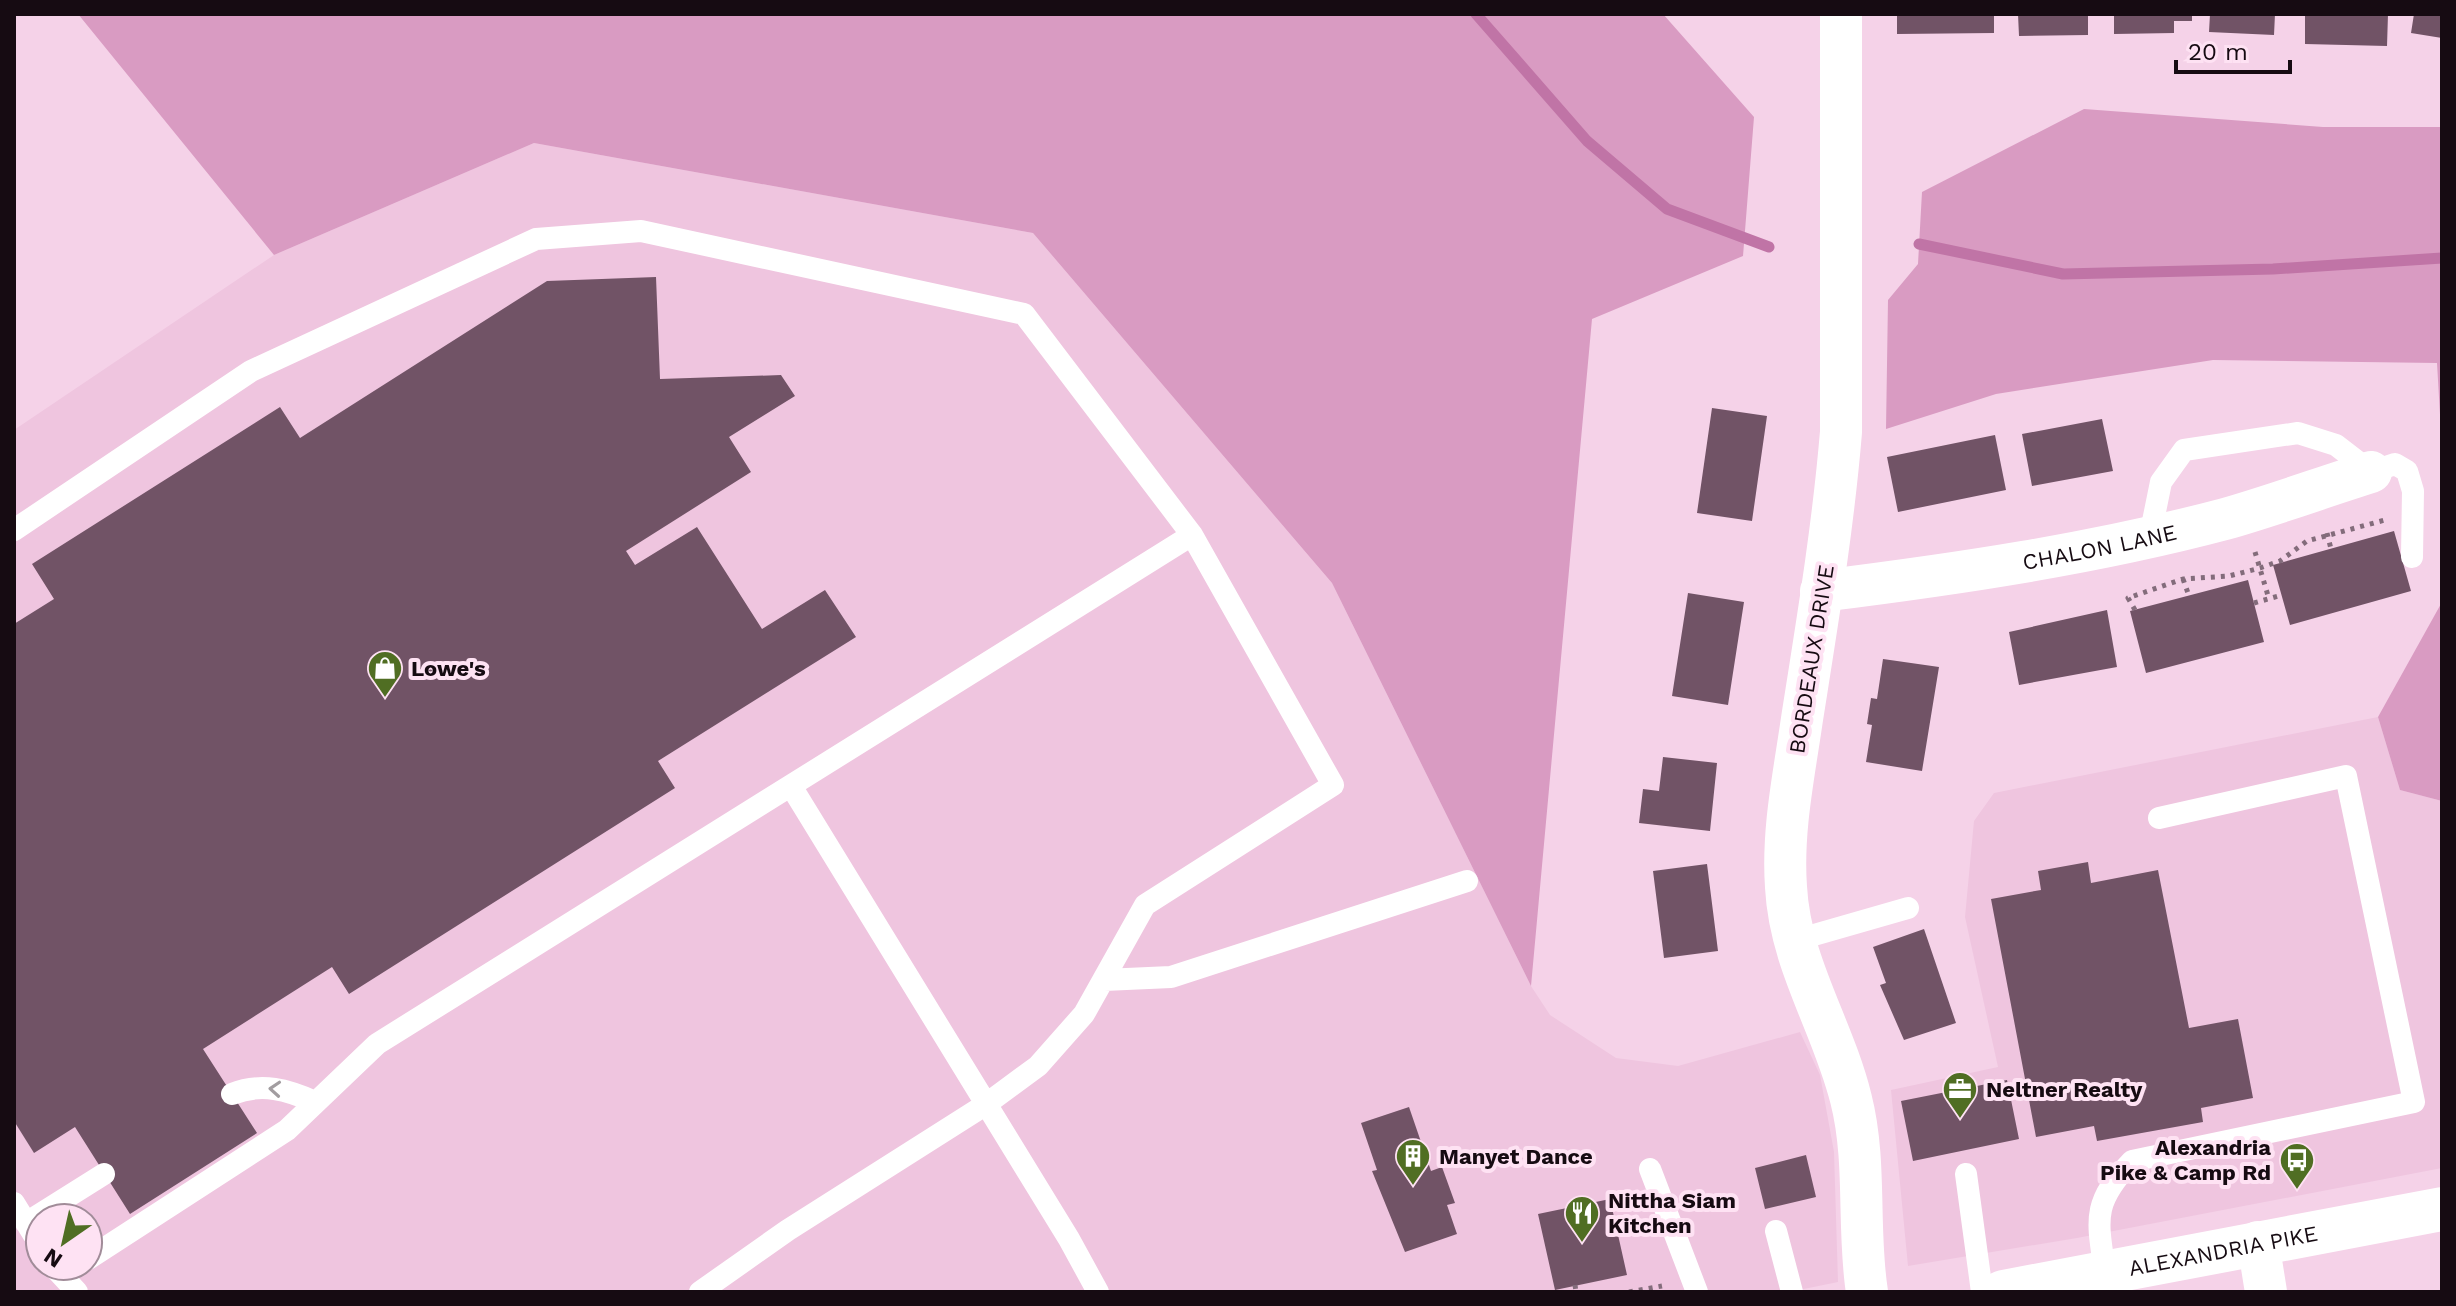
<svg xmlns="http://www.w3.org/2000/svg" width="2456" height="1306" font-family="'Work Sans',sans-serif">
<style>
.built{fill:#efc5df;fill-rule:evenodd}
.green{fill:#d99bc2}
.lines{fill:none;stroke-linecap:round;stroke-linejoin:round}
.stream{stroke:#c074a6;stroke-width:11}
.building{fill:#715366}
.path{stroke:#836c7b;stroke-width:5;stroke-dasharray:4 6;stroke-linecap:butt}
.lane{stroke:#fff;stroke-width:22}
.street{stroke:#fff;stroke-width:42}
.primary{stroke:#fff;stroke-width:44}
.oneway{stroke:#a29da0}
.labels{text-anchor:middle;stroke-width:8;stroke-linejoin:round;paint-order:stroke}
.street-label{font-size:22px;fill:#160b12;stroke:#fee2f3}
.poi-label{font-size:22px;font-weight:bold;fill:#160b12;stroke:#fee2f3;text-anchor:start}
</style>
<rect width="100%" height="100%" fill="#f5d2e8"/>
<!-- built -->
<path class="built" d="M534,143L1033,233L1332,583L1531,986L1550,1015L1616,1058L1678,1066L1800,1032L1820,1075L1834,1152L1838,1282L1789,1292H14V430L274,255ZM40,1218H88V1266H40Z
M2378,717L2400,790L2442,801V1168L2077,1238L1908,1266L1891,1090L1998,1067L1965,917L1974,821L1994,793Z"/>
<!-- green -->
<path class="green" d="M78,14H1663L1754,117L1743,256L1592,319L1531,986L1332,583L1033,233L534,143L274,255Z
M2084,109L2323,127H2442V449L2437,363L2213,360L1996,394L1886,429L1888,300L1918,264L1922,192Z
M2442,602V801L2400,790L2378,717Z"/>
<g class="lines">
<!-- stream -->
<path class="stream" d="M1476,14L1587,141L1667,209L1769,247
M1919,244L2063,274L2273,269L2442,258"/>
</g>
<!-- building -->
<path class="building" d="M1897,14H1994V33L1897,34Z
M2018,14H2088V35L2019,36Z
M2114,14H2192V21H2174V33L2114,34Z
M2210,14H2275L2274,35L2209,32Z
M2305,14H2388L2387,46L2305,44Z
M2414,14H2442V38L2411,33Z
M656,277L660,379L781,375L795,396L729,437L751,472L626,551L635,565L697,527L762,629L825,590L856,637L658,761L675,788L349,994L332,967L203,1049L257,1133L130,1214L75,1127L34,1153L14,1121V624L54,599L32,564L280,407L300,438L547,281Z
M1712,408L1767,416L1752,521L1697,513Z
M2102,419L2113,471L2032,486L2022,434Z
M1995,435L2006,490L1898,512L1887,457Z
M2394,531L2411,591L2290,625L2273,565Z
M2248,580L2264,642L2146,673L2130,611Z
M1688,593L1744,602L1728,705L1672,696Z
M2107,610L2117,667L2019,685L2009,632Z
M1883,659L1939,667L1922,771L1866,762L1872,725L1867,724L1871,698L1877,699Z
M1663,757L1717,763L1710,831L1639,823L1643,789L1659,791Z
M2088,862L2091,883L2158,870L2189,1028L2238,1019L2253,1098L2201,1108L2203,1122L2097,1141L2094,1126L2036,1137L1991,899L2041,890L2038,871Z
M1707,864L1718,951L1664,958L1653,871Z
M1924,929L1956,1023L1904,1040L1880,985L1886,983L1873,947Z
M2007,1080L2019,1139L1913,1161L1901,1101Z
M1409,1107L1431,1171L1442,1167L1455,1203L1447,1205L1457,1234L1405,1252L1372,1171L1377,1170L1361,1123Z
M1806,1155L1816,1197L1765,1209L1755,1168Z
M1610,1199L1627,1275L1555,1290L1538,1214Z"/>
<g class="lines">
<!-- path -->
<path class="path" d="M2327,533L2331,549
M2255,552L2269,599
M2183,579L2189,596
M2254,603L2282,595
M2135,610L2128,598L2183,579L2229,576L2260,568L2280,561L2307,541L2385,520
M1575,1285L1576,1292
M1629,1292L1662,1286"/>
<!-- lane -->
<path class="lane" d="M14,530L251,371L536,239L641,231L1024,314L1192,535L1333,785L1145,905L1084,1014L1038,1066L985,1105L788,1230L700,1292
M2150,536L2161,482L2184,450L2298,433L2336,445L2371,472L2395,464L2407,471L2413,491L2412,557
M791,786L1069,1239L1098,1292
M1793,941L1908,908
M1104,980L1171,977L1467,881
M232,1094C262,1082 288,1090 315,1102
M1650,1169L1697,1292
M1966,1174L1982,1292
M14,1203L40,1245
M26,1223L104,1174
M1776,1231L1792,1292
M88,1259L287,1130L377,1044L1192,535
M53,1266L77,1292
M2105,1272C2097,1218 2092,1203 2132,1161L2414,1102L2346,776L2159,818"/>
<!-- street -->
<g class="street">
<path d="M1841,14V432C1833,528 1817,624 1802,719C1794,775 1782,830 1786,887C1790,964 1833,1026 1851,1099C1867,1162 1857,1229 1867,1292"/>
<path id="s1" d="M1821,591C1957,574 2093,554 2225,519C2274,505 2323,487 2371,472"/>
<path d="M2258,1242L2266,1292"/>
</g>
<!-- primary -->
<path class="primary" id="s2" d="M2003,1292L2442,1209"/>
</g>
<!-- one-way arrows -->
<defs><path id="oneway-chevron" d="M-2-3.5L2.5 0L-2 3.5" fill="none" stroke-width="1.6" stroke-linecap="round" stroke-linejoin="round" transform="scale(2)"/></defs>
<use class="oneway" href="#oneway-chevron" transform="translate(275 1089) rotate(-176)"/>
<!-- icons -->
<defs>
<g id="shop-pin" transform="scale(1.8)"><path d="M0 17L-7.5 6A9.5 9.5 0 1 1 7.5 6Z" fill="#506e23" stroke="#fee2f3"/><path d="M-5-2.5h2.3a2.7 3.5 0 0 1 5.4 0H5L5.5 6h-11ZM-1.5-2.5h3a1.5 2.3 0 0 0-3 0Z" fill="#fff"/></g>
<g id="office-pin" transform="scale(1.8)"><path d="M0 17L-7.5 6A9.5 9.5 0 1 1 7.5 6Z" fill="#506e23" stroke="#fee2f3"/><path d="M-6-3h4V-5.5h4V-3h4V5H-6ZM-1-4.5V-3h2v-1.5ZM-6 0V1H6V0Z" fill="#fff"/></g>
<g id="building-pin" transform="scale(1.8)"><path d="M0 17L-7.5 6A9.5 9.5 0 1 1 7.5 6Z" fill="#506e23" stroke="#fee2f3"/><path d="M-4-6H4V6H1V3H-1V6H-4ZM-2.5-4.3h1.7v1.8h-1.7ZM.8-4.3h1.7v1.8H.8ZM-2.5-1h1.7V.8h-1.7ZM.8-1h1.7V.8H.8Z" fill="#fff"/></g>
<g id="bus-pin" transform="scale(1.8)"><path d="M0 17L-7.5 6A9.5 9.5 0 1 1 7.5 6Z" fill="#506e23" stroke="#fee2f3"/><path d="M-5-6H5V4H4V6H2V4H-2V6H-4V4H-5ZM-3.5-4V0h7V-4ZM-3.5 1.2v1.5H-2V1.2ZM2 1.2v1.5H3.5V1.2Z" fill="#fff"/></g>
<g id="restaurant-pin" transform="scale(1.8)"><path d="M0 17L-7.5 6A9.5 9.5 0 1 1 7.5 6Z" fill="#506e23" stroke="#fee2f3"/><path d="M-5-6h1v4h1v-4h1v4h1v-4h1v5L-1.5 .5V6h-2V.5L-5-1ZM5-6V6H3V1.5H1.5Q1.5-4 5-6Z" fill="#fff"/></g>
</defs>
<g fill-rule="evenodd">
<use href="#shop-pin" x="385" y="668"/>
<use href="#office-pin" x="1960" y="1089"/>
<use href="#building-pin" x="1413" y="1156"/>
<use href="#bus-pin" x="2297" y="1160"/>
<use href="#restaurant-pin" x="1582" y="1213"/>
</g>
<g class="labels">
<!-- street labels -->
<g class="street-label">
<text dy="8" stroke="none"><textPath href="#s1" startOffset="282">CHALON LANE</textPath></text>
<text transform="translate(1811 659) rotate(-81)" y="8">BORDEAUX DRIVE</text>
<text dy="8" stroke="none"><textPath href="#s2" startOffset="224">ALEXANDRIA PIKE</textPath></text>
</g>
<!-- poi labels -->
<g class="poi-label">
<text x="411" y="676">Lowe's</text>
<text x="1986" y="1097">Neltner Realty</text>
<text x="2271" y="1155" text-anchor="end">Alexandria<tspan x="2271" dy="25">Pike &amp; Camp Rd</tspan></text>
<text x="1439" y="1164">Manyet Dance</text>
<text x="1608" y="1208">Nittha Siam<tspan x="1608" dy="25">Kitchen</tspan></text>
</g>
</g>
<!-- border -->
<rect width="2456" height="1306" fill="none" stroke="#160b12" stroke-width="32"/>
<!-- north arrow -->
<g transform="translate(64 1242) rotate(214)"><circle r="38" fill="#fee2f3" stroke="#a18c99" stroke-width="2"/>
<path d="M0-6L14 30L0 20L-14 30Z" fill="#506e23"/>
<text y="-12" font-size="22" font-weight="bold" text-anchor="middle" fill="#160b12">N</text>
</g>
<!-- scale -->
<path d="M2176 60v12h114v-12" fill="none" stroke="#160b12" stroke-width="4"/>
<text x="2188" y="60" font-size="24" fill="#160b12" stroke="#fee2f3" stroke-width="6" paint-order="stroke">20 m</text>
</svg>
